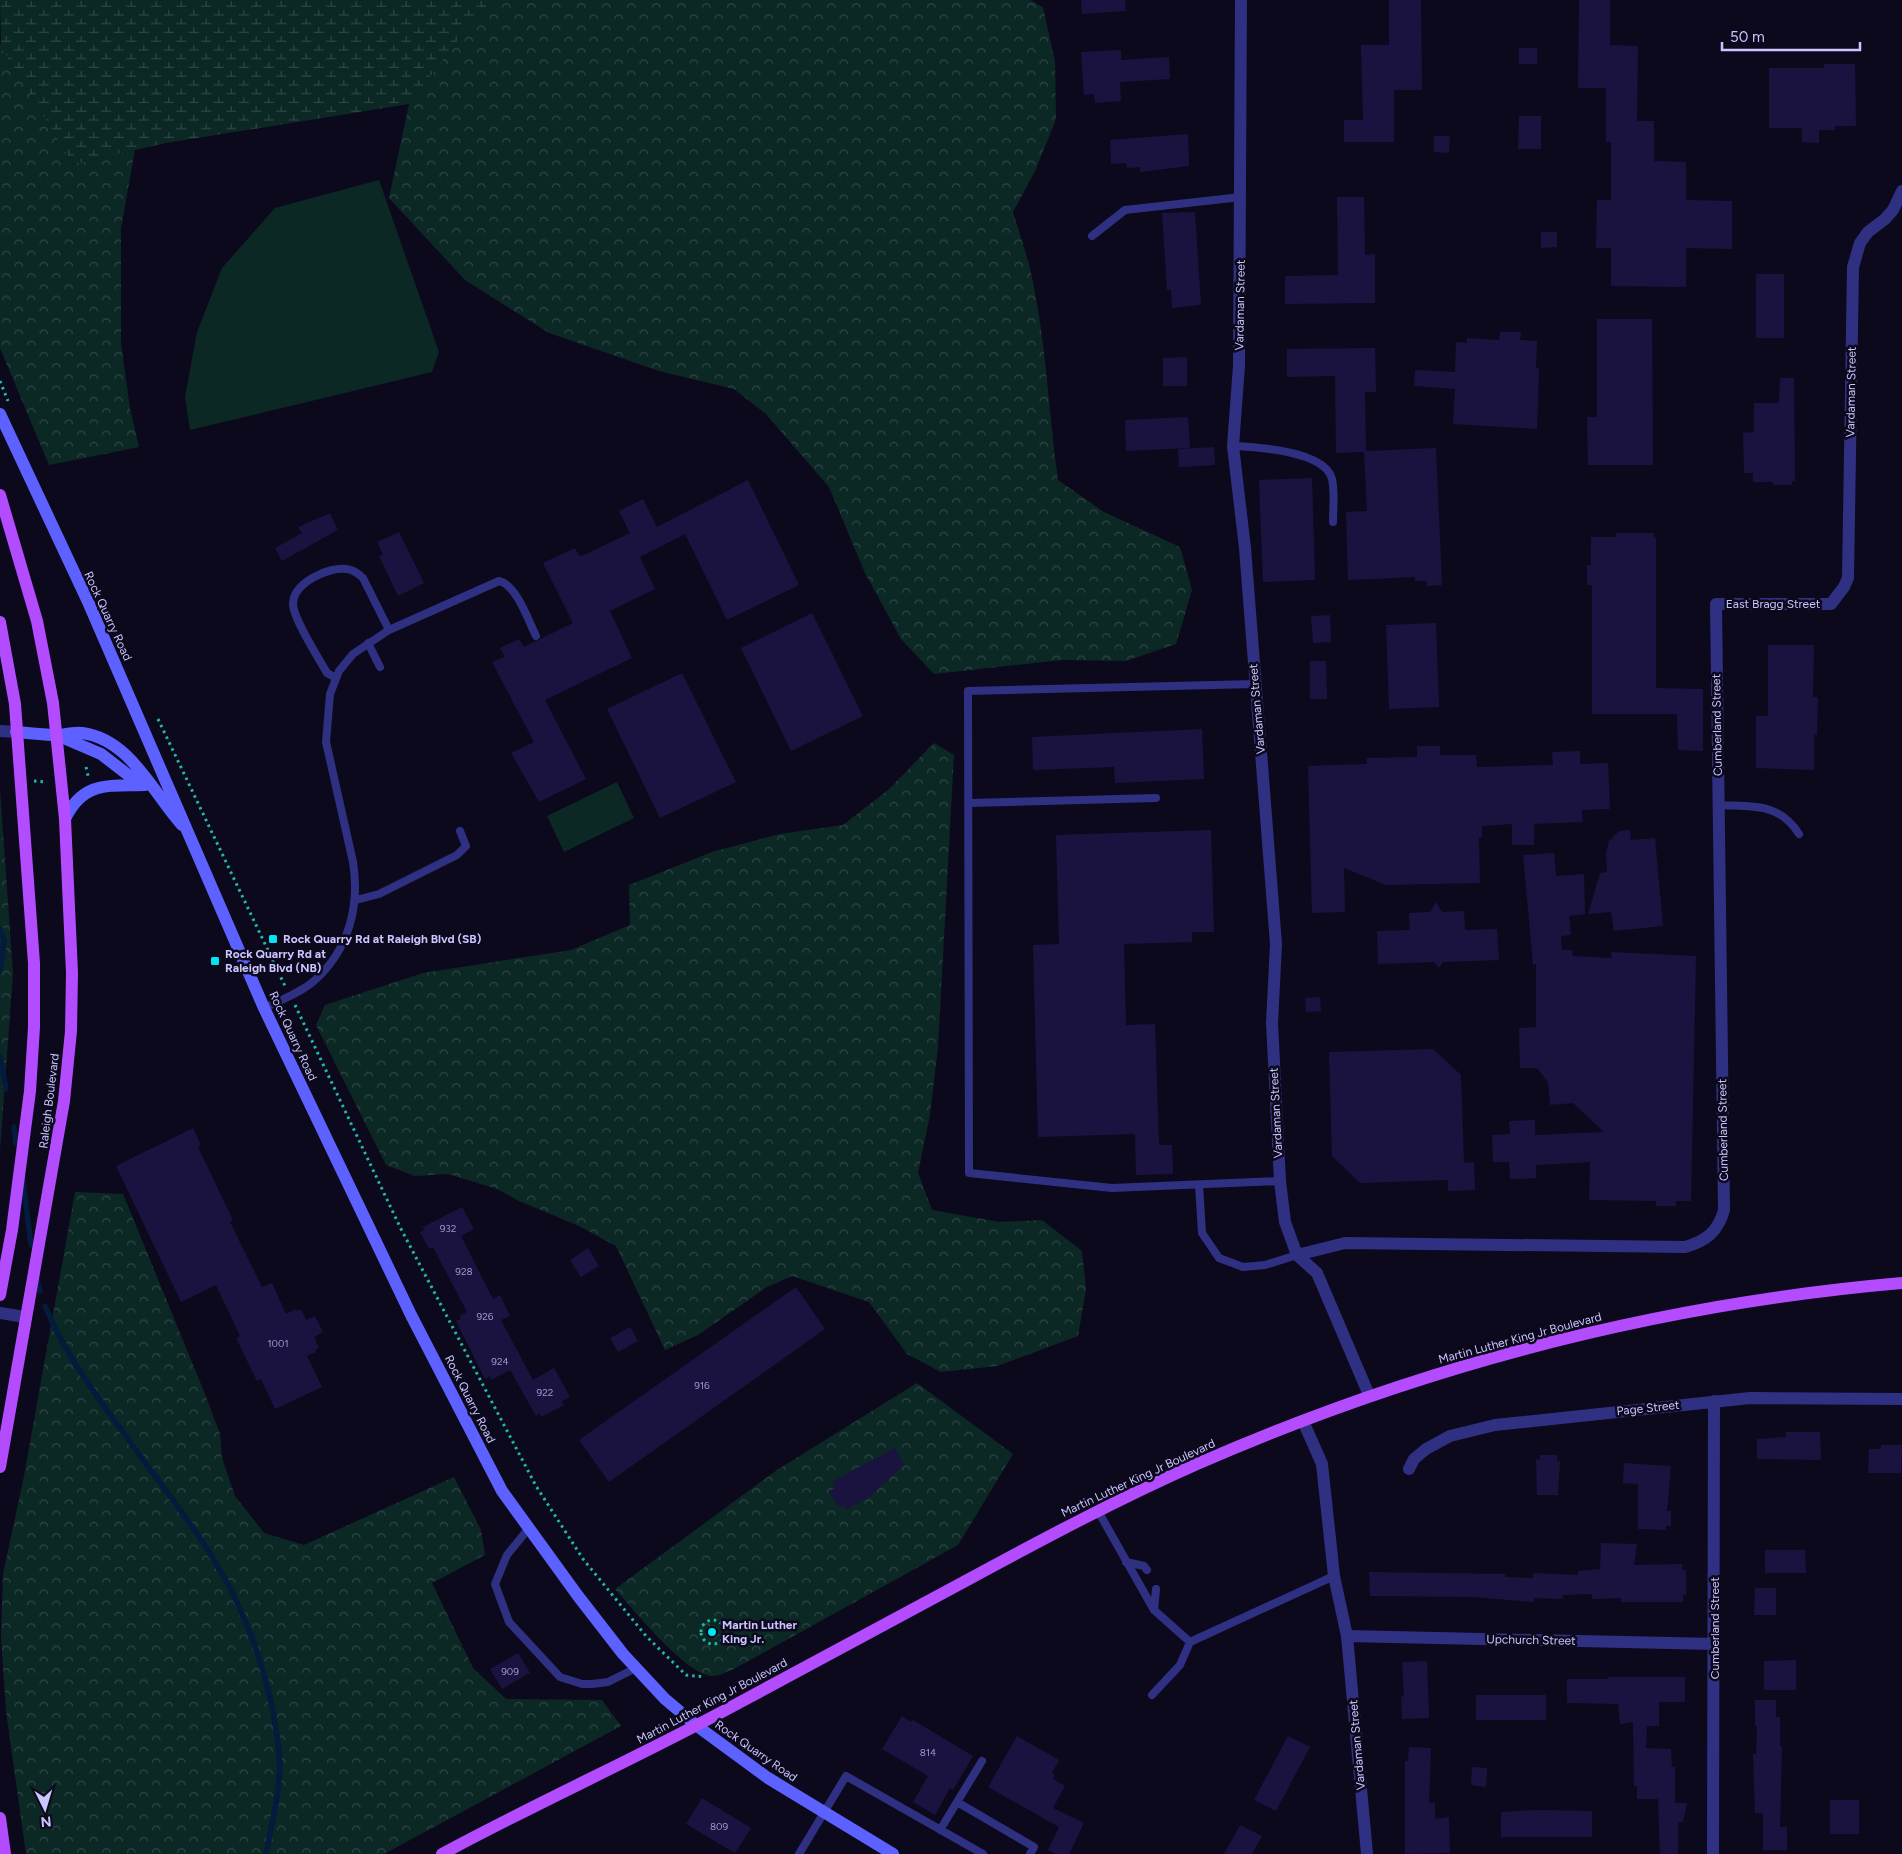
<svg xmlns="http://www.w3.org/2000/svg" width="1902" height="1854" font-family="Figtree,sans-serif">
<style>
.forest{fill:url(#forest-crowns)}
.wetland{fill:url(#wetland-marsh)}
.pitch{fill:#0c2825}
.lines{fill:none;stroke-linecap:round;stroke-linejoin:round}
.stream{stroke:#031b3c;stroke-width:5.5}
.building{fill:#1a1340}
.path{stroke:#1fb9a8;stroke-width:3;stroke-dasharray:2.5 4;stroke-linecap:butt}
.lane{stroke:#2f3082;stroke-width:8}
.street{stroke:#2f3082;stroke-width:12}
.secondary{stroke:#5c61ff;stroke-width:12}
.primary{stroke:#b34cff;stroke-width:12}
.poi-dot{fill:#00e5f0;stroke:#0c091d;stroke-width:2}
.labels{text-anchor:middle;stroke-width:5;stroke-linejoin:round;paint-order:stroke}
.number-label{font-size:10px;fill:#9d98cf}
.street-label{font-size:12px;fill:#c9c5ff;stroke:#0c091d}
.poi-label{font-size:12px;font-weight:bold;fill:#c9c5ff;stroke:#0c091d;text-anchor:start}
</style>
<defs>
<pattern id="forest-crowns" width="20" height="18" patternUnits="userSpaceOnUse" patternTransform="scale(1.25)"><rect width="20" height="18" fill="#0c2825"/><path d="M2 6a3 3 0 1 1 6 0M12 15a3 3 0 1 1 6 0" fill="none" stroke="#2e4646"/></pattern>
<pattern id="wetland-marsh" width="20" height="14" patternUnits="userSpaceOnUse" patternTransform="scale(1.25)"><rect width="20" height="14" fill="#0c2825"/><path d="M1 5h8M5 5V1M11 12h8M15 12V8" fill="none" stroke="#2e4646"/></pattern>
</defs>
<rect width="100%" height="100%" fill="#0c091d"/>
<!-- forest -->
<path class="forest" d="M497,0H1030L1043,7L1055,62L1056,119L1036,169L1013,212C1021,239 1031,266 1035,293C1047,355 1049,418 1058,480L1104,512L1180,547L1192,590L1176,644L1126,661L1062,660L934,674L901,639L865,573L829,487L766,414L734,389L659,371L549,333L465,280L389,198L409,104L480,11Z
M0,41L1,47L73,164L135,150L121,228V343L130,409L139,447L49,465L0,348Z
M934,743L954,755L938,1047L930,1115L918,1173L932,1210L1000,1222L1042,1220L1082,1251L1086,1289L1078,1336L997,1366L941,1372L907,1354L869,1302L792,1276L767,1287L698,1335L665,1350L616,1246L579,1226L519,1201L497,1189L448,1174L415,1176L386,1165L316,1025L325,1005L423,973L571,950L630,925L629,885L712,852L780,834L843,825L888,790Z
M0,790L13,973L0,1150Z
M75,1192L123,1194L203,1389L220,1434L222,1458L235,1496L264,1533L304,1545L454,1477L481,1530L485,1555L432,1583L473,1668L506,1699L602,1700L621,1726L384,1854H26L6,1711L1,1638L3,1574L24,1476Z
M917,1383L1013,1454L958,1545L732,1670C726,1672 719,1676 713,1676C688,1677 632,1608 615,1589L777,1470Z"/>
<!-- wetland -->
<path class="wetland" d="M0,0H497L480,11L409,104L166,143L73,164L1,47Z"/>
<!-- pitch -->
<path class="pitch" d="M379,180L439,352L432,372L190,430L185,397L197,332L222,268L275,208Z
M617,782L634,818L564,852L547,816Z"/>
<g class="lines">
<!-- stream -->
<path class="stream" d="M0,929L4,940L0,971
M0,1056L6,1089
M14,1127L16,1143
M23,1181L31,1245
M37,1279L40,1291
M45,1306C64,1352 93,1391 122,1431C159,1483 202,1534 231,1590C256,1639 274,1698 279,1753C282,1786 272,1822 266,1854"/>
</g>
<!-- building -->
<path class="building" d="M1081,0H1125L1126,11L1082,14Z
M1389,0H1421L1422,90H1394V142H1344V120H1363L1361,45H1389Z
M1579,0H1610V45L1638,46L1637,121H1654V161L1686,162V200L1732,201V249L1686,248V287L1611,286V248H1596L1597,200H1611V142H1606V88H1578Z
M1519,48H1537V64H1519Z
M1121,50V60L1169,57L1170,79L1120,82L1121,101L1095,103L1094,94L1084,95L1081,52Z
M1824,64H1855L1856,126H1835V130H1819V143L1802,142V128H1769V68H1824Z
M1519,116H1541V149H1518Z
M1188,134L1189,166L1140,172V167L1127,168L1126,163L1111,164L1110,140Z
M1434,136H1450L1449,153L1434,152Z
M1337,197H1364L1365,255L1375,254V303L1285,304V276L1338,275Z
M1195,212L1201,305L1172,308L1171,290H1167L1162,213Z
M1541,232H1557V247L1541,248Z
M1756,274H1784V338H1756Z
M1597,319H1652L1653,465H1588L1587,417H1597Z
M1500,332H1521L1520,340L1537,341L1536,368H1539L1537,429L1453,424L1455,389L1414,386L1415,370L1455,372L1456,342L1467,343V338L1499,340Z
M1375,348L1376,392H1365L1366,451L1436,448L1442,585L1427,586V581H1415V577L1348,580L1346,512L1367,511L1364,452L1336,453L1335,376L1287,377V349Z
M1187,357V386H1163V358Z
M1780,378H1794L1795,481H1792V485H1773V482H1753V473H1744L1743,433L1754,432V403H1779Z
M1188,417L1190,448L1126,451L1125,420Z
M1214,447L1215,465L1179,467L1178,449Z
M1312,478L1315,580L1263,582L1259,480Z
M748,480L799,585L727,620L685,534L640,557L655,589L610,611L632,658L545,700L586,779L539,802L511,753L534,742L492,662L505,657L500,648L519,639L524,647L573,623L543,563L575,548L579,556L586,554L630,533L619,511L643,499L657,527Z
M330,513L338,530L282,561L275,548L302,533L298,527Z
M399,532L424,583L398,596L379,556L383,555L377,542Z
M1616,533H1654V537H1656V688L1703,689V751L1678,750L1677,714H1592V585H1587V565H1591V537H1616Z
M812,613L863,716L791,751L741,648Z
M1330,615L1331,642L1313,643L1311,616Z
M1436,623L1439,707L1389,709L1386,625Z
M1768,645H1814L1813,697H1818L1817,735H1814V770L1756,768V716H1768Z
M1310,661H1326L1327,699H1310Z
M682,673L736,782L660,818L607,709Z
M1202,729L1204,779L1115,783L1114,767L1033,770L1032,737Z
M1417,746H1440V755H1476L1477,767L1553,765L1552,752L1580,751V764L1608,763L1610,809L1582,810L1583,822L1534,824V845H1512V824L1482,826V837L1479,838L1480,883L1386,885L1344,868L1345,912L1312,913L1308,766L1367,764V758L1417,757Z
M1211,830L1214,932H1192V942L1124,944L1126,1025L1155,1024L1159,1145H1172L1173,1174L1136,1175L1135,1134L1038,1137L1033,945L1059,944L1056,835Z
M1630,830L1631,840L1655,838L1663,926L1614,931L1611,912L1588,914L1600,873L1607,872L1606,853L1609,841L1619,831Z
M1554,853L1556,876L1584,874L1585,914L1569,916L1571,935L1561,936L1562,950H1572L1573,956L1612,958L1611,952L1696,956L1691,1201H1676V1206H1656V1201L1589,1200L1590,1162L1536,1165V1178L1510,1179L1509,1162H1493L1492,1135L1510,1134L1509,1121L1535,1120V1135L1604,1132L1573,1103L1550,1105L1548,1082L1537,1068H1520L1519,1028L1536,1027V964L1533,965L1523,855Z
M1436,902L1442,912L1464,911L1465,930L1497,929L1499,960L1443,962L1439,968L1434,962L1378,964L1377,931L1410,930L1409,913L1430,912Z
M1320,997L1321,1011L1306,1012L1305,998Z
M1433,1049L1461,1075L1464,1163L1474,1162L1475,1190L1448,1191V1180L1360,1183L1332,1156L1329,1052Z
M193,1128L201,1145L198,1147L233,1220L230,1222L262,1287L272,1283L286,1314L296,1309L297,1311L301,1309L306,1320L315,1316L323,1332L314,1337L319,1348L315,1350L316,1352L307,1356L322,1387L275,1409L261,1379L257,1381L236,1338L240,1336L216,1285L181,1302L116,1166Z
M462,1207L474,1229L461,1236L493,1299L500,1295L510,1316L501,1320L533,1380L554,1368L570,1397L562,1401L564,1405L541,1417L540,1414L536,1416L510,1370L491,1380L490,1376L485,1379L456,1321L461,1319L459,1316L467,1312L433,1247L429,1249L420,1232L424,1230L423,1227Z
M588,1248L599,1266L581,1277L570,1260Z
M796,1287L825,1329L609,1482L579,1440Z
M630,1327L638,1341L618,1352L610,1338Z
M1786,1432H1820L1821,1460L1757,1459V1439L1786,1437Z
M1881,1445H1902L1901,1473H1868L1869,1449H1881Z
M895,1448L904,1465L871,1495L847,1510L844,1505L839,1508L829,1491L836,1488L832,1482Z
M1540,1455H1557V1461H1560L1558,1495H1537L1536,1459L1540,1460Z
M1624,1463L1671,1466L1667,1511H1671V1526H1666V1530L1638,1529V1484L1623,1483Z
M1601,1543L1637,1544L1634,1565L1682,1564V1570H1686V1595H1683V1602H1621V1598L1592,1599V1594L1563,1595V1599L1534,1598L1533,1602L1474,1597L1370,1596L1369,1572L1505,1574V1577L1533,1578V1573L1578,1575V1571L1600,1569Z
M1765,1550H1805L1806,1573H1765Z
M1755,1588H1776V1615H1754Z
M518,1653L530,1673L502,1689L490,1669Z
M1796,1660V1690H1764V1661Z
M1427,1661L1429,1718L1402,1719L1401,1697L1404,1696L1402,1662Z
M1608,1677H1685V1702H1659V1726H1647L1646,1748L1671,1749L1672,1767H1675V1803H1687L1683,1822H1678V1854H1660L1658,1799H1637V1786H1634L1633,1722L1620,1724L1618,1704L1567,1703V1679H1608Z
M1476,1695H1546V1720H1476Z
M1755,1700H1776V1717H1780V1746H1782L1780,1827H1787V1850H1763V1813H1755L1753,1754H1756L1757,1726H1755Z
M902,1716L911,1722L913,1720L973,1756L953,1790L950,1788L935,1815L913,1802L928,1776L882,1749Z
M1017,1736L1059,1760L1052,1773L1055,1775L1053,1779L1065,1786L1053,1808L1084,1823L1069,1854H1056L1048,1850L1059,1827L988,1787Z
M1288,1736L1310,1747L1276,1811L1254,1800Z
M1409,1747L1431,1748L1429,1803H1435V1819L1449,1817L1450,1853L1405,1854V1761H1408Z
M1472,1767L1487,1768L1486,1787L1471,1785Z
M702,1798L751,1828L735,1853L686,1824Z
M1830,1800H1859V1834H1830Z
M1537,1810L1592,1811V1837H1501V1812Z
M1240,1825L1262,1836L1252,1854H1224Z"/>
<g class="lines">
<!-- path -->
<path class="path" d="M0,381L8,401
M158,719L285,986
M86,767L88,776
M34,781L45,782
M295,1005L400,1227L536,1486L583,1559L646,1636L686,1675L705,1677
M701 1632a12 12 0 1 1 24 0a12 12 0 1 1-24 0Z"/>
<!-- lane -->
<path class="lane" d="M1092,236L1125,210L1241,197
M1233,446C1257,447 1325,451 1332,479C1335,492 1333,509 1333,522
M368,643L380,667
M336,678L327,673C319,659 293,618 293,604C293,583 329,566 347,569C354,570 358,573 363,578L389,630
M1255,684L968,691L969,1173L1112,1188L1280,1181
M969,803L1156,798
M1719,805C1752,807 1779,802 1799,834
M356,900L379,894L457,855L466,846L460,831
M264,1008C281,1000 300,993 314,981C349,950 360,906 353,862L326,742L330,694L339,671L353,654L389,630L499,581C516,584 529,622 536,636
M1199,1185L1202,1233L1219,1258L1243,1267L1265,1265L1297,1255
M1098,1511L1154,1610L1190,1642
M529,1528L507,1555L495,1584L509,1622L560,1677L582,1684H592L608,1682L636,1668
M1126,1562L1144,1566L1147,1570
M1154,1610L1156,1589
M1152,1695L1180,1665L1190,1642L1334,1576
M957,1802L1034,1847L1030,1854
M940,1830L982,1761
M799,1854L846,1776L983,1854"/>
<!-- street -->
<path class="street" d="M1241,0L1239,366L1233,446L1245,548L1276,944L1272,1023L1280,1181L1285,1222L1297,1255L1317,1273L1369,1395
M0,731L16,732
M1297,1255L1345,1243L1685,1247C1706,1241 1718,1232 1724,1210L1716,604H1831L1844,587L1848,578L1853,267L1860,243L1868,232L1885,219L1893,210L1902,191
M0,1313L25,1317
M1303,1421L1322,1464L1334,1576L1347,1636L1367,1854
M1409,1469L1414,1459L1426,1449L1450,1436L1495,1425L1750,1398L1902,1399
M1347,1636L1715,1644
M1713,1854L1714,1401"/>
<!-- secondary -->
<path class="secondary" d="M0,414L89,604L264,1008L411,1315L502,1491L578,1596L623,1654L665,1699L697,1726L768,1778L893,1854
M16,732C30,733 45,735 59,735C66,734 75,732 82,733C130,739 153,793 182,825
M59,736L101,754L136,781L150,785
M65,819C83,781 108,786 145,785"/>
<!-- primary -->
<path class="primary" d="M0,495L37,621L53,703L65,819L72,973L71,1031L64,1101L0,1467
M0,622L15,704L34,963V1027L30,1091L12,1230L0,1295
M0,1818L5,1854
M442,1854C538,1802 637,1758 733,1706C812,1664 891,1621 971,1578C1045,1538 1120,1498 1197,1464C1421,1366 1659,1304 1902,1283"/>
</g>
<!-- markers -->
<g class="poi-dot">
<rect x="268" y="934" width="10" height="10" rx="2.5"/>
<rect x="210" y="956" width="10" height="10" rx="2.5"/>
<circle cx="712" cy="1632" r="5"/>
</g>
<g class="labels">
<!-- number labels -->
<g class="number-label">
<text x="448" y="1232">932</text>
<text x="464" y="1275">928</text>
<text x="485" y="1320">926</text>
<text x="278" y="1347">1001</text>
<text x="500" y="1365">924</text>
<text x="702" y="1389">916</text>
<text x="545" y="1396">922</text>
<text x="510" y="1675">909</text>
<text x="928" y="1756">814</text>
<text x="719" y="1830">809</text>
</g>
<!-- street labels -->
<g class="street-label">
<text transform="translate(1240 305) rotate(-89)" y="4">Vardaman Street</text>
<text transform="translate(1851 392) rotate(-89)" y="4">Vardaman Street</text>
<text x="1773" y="608">East Bragg Street</text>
<text transform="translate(108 616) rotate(65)" y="4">Rock Quarry Road</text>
<text transform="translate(1257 709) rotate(-95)" y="4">Vardaman Street</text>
<text transform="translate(1717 725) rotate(-91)" y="4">Cumberland Street</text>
<text transform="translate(293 1036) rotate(65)" y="4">Rock Quarry Road</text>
<text transform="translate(49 1101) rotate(-83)" y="4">Raleigh Boulevard</text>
<text transform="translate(1276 1113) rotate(-93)" y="4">Vardaman Street</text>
<text transform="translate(1723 1130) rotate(-91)" y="4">Cumberland Street</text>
<text transform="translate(1520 1338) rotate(-15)" y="4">Martin Luther King Jr Boulevard</text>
<text transform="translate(470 1399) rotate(63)" y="4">Rock Quarry Road</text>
<text transform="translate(1648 1408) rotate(-6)" y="4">Page Street</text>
<text transform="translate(1138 1478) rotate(-25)" y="4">Martin Luther King Jr Boulevard</text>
<text transform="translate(1715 1628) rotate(-90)" y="4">Cumberland Street</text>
<text transform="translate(1531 1640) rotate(1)" y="4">Upchurch Street</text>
<text transform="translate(712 1701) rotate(-28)" y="4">Martin Luther King Jr Boulevard</text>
<text transform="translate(1357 1745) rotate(-95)" y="4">Vardaman Street</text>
<text transform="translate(756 1751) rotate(35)" y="4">Rock Quarry Road</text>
</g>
<!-- poi labels -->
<g class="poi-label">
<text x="283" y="943">Rock Quarry Rd at Raleigh Blvd (SB)</text>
<text x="225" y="958">Rock Quarry Rd at<tspan x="225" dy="14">Raleigh Blvd (NB)</tspan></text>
<text x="722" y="1629">Martin Luther<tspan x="722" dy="14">King Jr.</tspan></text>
</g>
</g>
<!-- north arrow -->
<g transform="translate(45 1809) rotate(175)" stroke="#0c091d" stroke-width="4" paint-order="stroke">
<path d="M0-4L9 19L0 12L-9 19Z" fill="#c9c5ff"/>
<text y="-8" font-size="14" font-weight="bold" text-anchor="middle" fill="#c9c5ff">N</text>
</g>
<!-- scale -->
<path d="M1722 42v8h138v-8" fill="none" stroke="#c9c5ff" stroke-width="2.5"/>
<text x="1730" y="42" font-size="15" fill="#c9c5ff" stroke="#0c091d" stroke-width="4" paint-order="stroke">50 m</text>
</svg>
